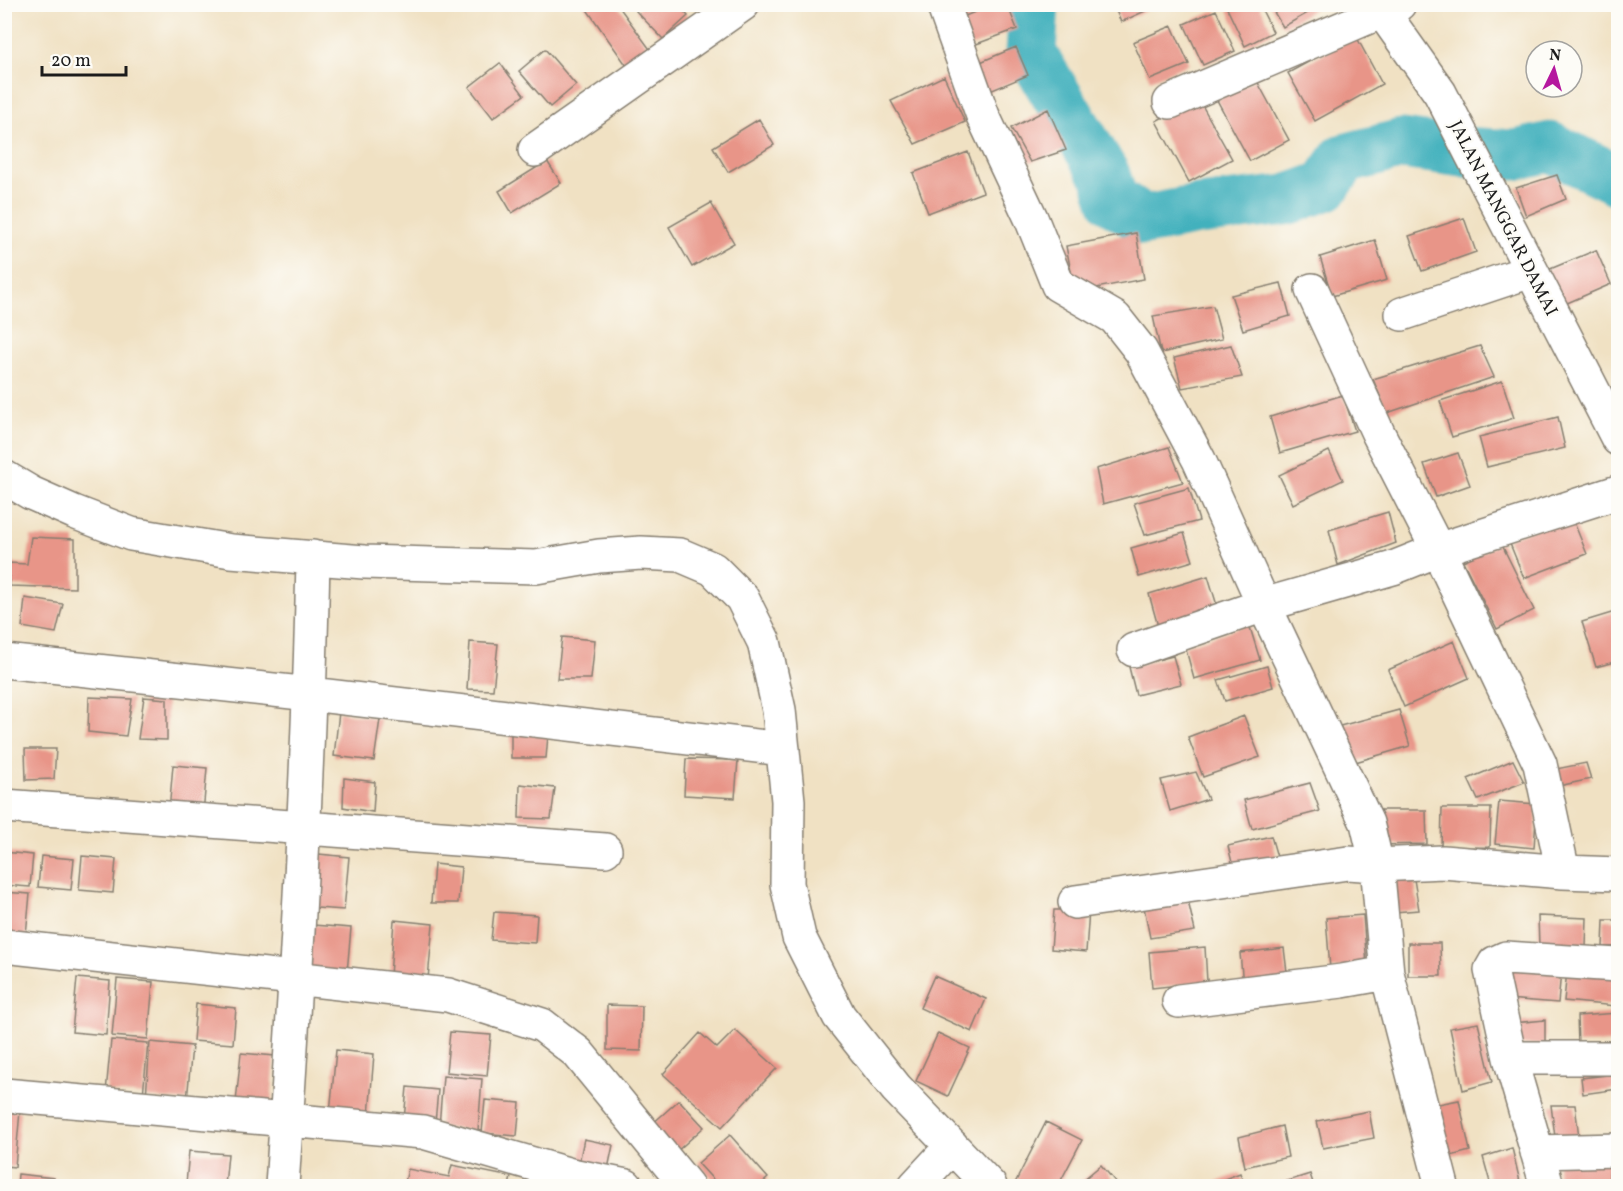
<svg xmlns="http://www.w3.org/2000/svg" width="1623" height="1191" font-family="Vollkorn,serif">
<style>
.lines{fill:none;stroke-linecap:round;stroke-linejoin:round}
.river{stroke:#42b1bd;stroke-width:51}
.building{fill:#e89588}
.minor-casing{stroke:#867e70;stroke-width:36}
.minor{stroke:#fff;stroke-width:33}
.labels{text-anchor:middle;stroke-width:5;stroke-linejoin:round;paint-order:stroke}
.street-label{font-size:18px;fill:#1c1c1c;stroke:#fdfcf7}
</style>
<rect width="100%" height="100%" fill="#fdfcf7"/>
<filter id="ink" filterUnits="userSpaceOnUse"><feTurbulence type="fractalNoise" baseFrequency=".0167" numOctaves="2"/><feDisplacementMap in="SourceGraphic" scale="12" xChannelSelector="R" yChannelSelector="G"/><feConvolveMatrix kernelMatrix="1 2 1 2 8 2 1 2 1" color-interpolation-filters="sRGB"/></filter>
<filter id="wash" filterUnits="userSpaceOnUse"><feTurbulence type="fractalNoise" baseFrequency=".008" numOctaves="4" result="noise"/><feDisplacementMap in="SourceGraphic" scale="24" xChannelSelector="R" yChannelSelector="G"/><feGaussianBlur stdDeviation="1.35" result="paint"/><feColorMatrix in="noise" values="0 0 0 0 0 0 0 0 0 0 0 0 0 0 0 0 0 1.4 0 .05"/><feComposite in="paint" operator="in"/></filter>
<g filter="url(#wash)">
<rect width="100%" height="100%" fill="#f0e1c3"/>
<g class="lines">
<!-- river -->
<path class="river" d="M1034,4L1031,53L1105,175L1113,200L1145,220L1198,210L1286,200L1325,186L1344,159L1402,144L1462,152L1515,155L1550,147L1618,180"/>
</g>
<g id="blocks">
<!-- building -->
<path class="building" d="M583,4H617L652,52L629,69Z
M643,4H677L688,16L663,39L636,11Z
M995,4H1007L1017,29L971,46L960,18Z
M1113,4H1150L1152,8L1121,22Z
M1225,4H1259L1273,32L1245,46Z
M1269,4H1319L1320,6L1283,27Z
M1216,10L1235,51L1203,65L1184,24Z
M1172,26L1189,64L1150,80L1133,42Z
M1356,36L1382,84L1315,121L1288,73Z
M1016,47L1028,75L983,94L971,66Z
M545,49L576,85L550,107L519,71Z
M500,63L524,95L493,118L469,87Z
M944,76L965,122L915,144L891,101Z
M1256,79L1289,140L1250,161L1217,100Z
M1198,98L1232,159L1189,182L1156,121Z
M1048,109L1066,150L1030,162L1011,128Z
M759,119L774,145L728,172L713,147Z
M968,152L983,192L928,213L913,173Z
M547,161L561,183L512,213L499,191Z
M1557,175L1566,199L1526,216L1516,188Z
M711,203L734,243L692,267L669,227Z
M1464,218L1476,252L1422,271L1409,236Z
M1136,233L1144,279L1075,292L1066,246Z
M1375,240L1387,280L1332,296L1320,257Z
M1596,250L1611,284L1558,307L1543,272Z
M1281,283L1290,316L1243,330L1231,295Z
M1213,306L1222,339L1161,353L1153,316Z
M1231,345L1242,377L1182,388L1174,358Z
M1480,346L1494,377L1387,413L1373,379Z
M1502,381L1514,418L1452,437L1440,401Z
M1343,395L1355,431L1280,453L1270,417Z
M1558,417L1565,448L1487,467L1479,437Z
M1169,447L1183,482L1103,504L1096,469Z
M1329,451L1343,480L1293,504L1279,475Z
M1458,453L1470,485L1436,497L1424,464Z
M1189,488L1199,521L1145,535L1134,503Z
M1388,512L1396,543L1338,565L1329,530Z
M1571,515L1587,554L1524,578L1508,539Z
M1184,533L1193,561L1139,577L1131,548Z
M31,537L75,539V588L10,586L8,563L27,564Z
M1501,543L1534,610L1497,629L1463,561Z
M1208,576L1219,612L1159,630L1149,594Z
M25,598L63,604L56,633L22,627Z
M1618,611V661L1596,667L1582,622Z
M1249,624L1260,660L1194,679L1185,646Z
M562,637L595,640L591,679H557Z
M1454,641L1469,678L1404,707L1388,670Z
M470,642L498,644L493,690L467,689Z
M1173,656L1181,684L1136,695L1129,667Z
M1267,666L1273,687L1225,701L1218,680Z
M89,697L132,699L126,736L88,732Z
M144,697L167,699V740L138,739Z
M1399,710L1410,746L1352,763L1340,726Z
M339,712L380,719L374,761L334,756Z
M1244,716L1260,757L1203,777L1188,737Z
M511,732L548,735L546,758H511Z
M25,749H56L54,779L26,780Z
M686,759L738,760L735,798L684,795Z
M1513,760L1524,782L1478,800L1468,779Z
M1586,763L1591,779L1554,787L1551,770Z
M173,765L207,768L203,814L169,811Z
M1196,772L1208,799L1170,811L1161,780Z
M344,778L375,782L373,812L343,807Z
M1310,783L1320,811L1252,829L1244,800Z
M520,784L555,788L551,819L519,818Z
M1499,801L1537,804L1534,848L1495,844Z
M1442,808H1491L1490,847L1441,848Z
M1376,810H1426L1427,844L1377,845Z
M1271,836L1279,864L1234,871L1228,846Z
M4,852L33,855L30,887L4,885Z
M308,853L349,857L344,910L303,907Z
M41,856L74,859L71,890L38,887Z
M82,856L116,859L113,893L79,890Z
M434,864L461,867L458,903H431Z
M1413,873L1419,910L1394,912L1388,874Z
M4,892L30,894L25,945L4,943Z
M1188,901L1195,931L1150,938L1144,907Z
M1054,910H1089L1086,952L1051,949Z
M494,912L537,915L535,943L491,940Z
M1363,915L1367,966L1330,969L1326,918Z
M1538,916L1587,918L1586,947L1539,946Z
M394,920L433,924L428,979L390,976Z
M1604,920H1618V947H1603Z
M313,925L351,928L347,973L309,970Z
M1408,943H1440L1441,976H1408Z
M1205,947L1207,982L1152,988L1149,952Z
M1284,948L1288,980L1243,985L1240,953Z
M1509,968L1561,972L1558,1003L1507,999Z
M1567,970L1618,974L1616,1006L1564,1001Z
M934,976L986,999L972,1032L920,1008Z
M77,978L110,981L106,1035L72,1032Z
M117,979L153,982L148,1039L112,1036Z
M196,1004L236,1008L233,1044L193,1041Z
M607,1005L642,1006L641,1051L607,1050Z
M1618,1013V1043L1578,1044L1577,1016Z
M1545,1020V1044L1515,1045L1513,1023Z
M1478,1023L1492,1082L1463,1090L1450,1028Z
M735,1030L777,1068L722,1127L663,1074L700,1033L717,1048Z
M450,1032L491,1035L487,1076L446,1072Z
M938,1033L970,1048L948,1096L916,1081Z
M111,1040L148,1043L143,1095L106,1092Z
M150,1042L192,1046L187,1101L146,1097Z
M336,1050L374,1054L369,1116L330,1113Z
M241,1053L275,1056L271,1105L236,1102Z
M1617,1074L1618,1089L1583,1094L1581,1078Z
M443,1076L482,1079L478,1131L439,1127Z
M407,1087L438,1090L435,1123L404,1120Z
M485,1100L520,1103L517,1136L482,1133Z
M679,1100L704,1127L675,1153L651,1125Z
M1459,1100L1470,1151L1443,1158L1428,1106Z
M1551,1105H1575L1579,1137H1555Z
M4,1110L20,1111L15,1167L4,1166Z
M1369,1111L1374,1138L1323,1148L1317,1121Z
M1046,1122L1082,1140L1058,1186H1017L1014,1185Z
M1282,1126L1288,1157L1245,1167L1239,1137Z
M730,1135L768,1178L759,1186H719L698,1163Z
M584,1139L613,1145L608,1169L579,1163Z
M1512,1148L1521,1186H1491L1483,1157Z
M189,1151L228,1154L225,1186L186,1184Z
M1559,1151L1611,1156L1608,1186L1557,1182Z
M452,1165L511,1177L509,1186H404L408,1169L449,1177Z
M1101,1165L1119,1186H1076Z
M1240,1173L1245,1186H1218L1217,1182Z
M18,1174L54,1178L53,1186H17Z
M1310,1174L1314,1186H1272Z"/>
</g>
</g>
<g filter="url(#ink)">
<use href="#blocks" fill-opacity="0" stroke="#867e70" stroke-width="1.5"/>
<g class="lines">
<!-- minor casing -->
<g class="minor-casing">
<path id="minor" d="M943,4L983,116L1031,218L1058,285L1115,318L1141,351L1199,460L1264,605L1393,568L1438,550L1618,492
M1377,4L1440,93L1618,439
M1170,102L1399,4
M535,150L743,4
M1312,290L1378,433L1438,550L1540,764L1563,872
M1402,314L1531,271
M4,477L31,493L74,512L131,534L231,551L364,562L536,567L599,556L641,553L680,555L713,569L742,598L764,642L779,710L788,801L787,884L799,937L839,1016L896,1088L990,1186
M1134,650L1264,605L1367,823L1377,865L1387,973L1442,1186
M4,661L310,694L783,749
M4,806L605,850
M1075,902L1348,863L1377,865L1443,862L1563,872L1618,874
M4,946L448,995L542,1025L578,1053L687,1186
M1179,1001L1342,981L1387,973
M1510,1058H1618
M4,1095L423,1132L571,1175L626,1186
M1537,1152L1618,1150
M282,1186C296,977 309,767 313,557
M915,1186L952,1146
M1547,1186L1510,1058L1491,970L1495,963L1506,958L1618,965"/>
</g>
<!-- minor -->
<use href="#minor" class="minor"/>
</g>
</g>
<g class="labels">
<!-- street labels -->
<g class="street-label">
<text transform="translate(1504 218) rotate(63)" y="6">JALAN MANGGAR DAMAI</text>
</g>
</g>
<!-- margin -->
<rect width="1623" height="1191" fill="none" stroke="#fdfcf7" stroke-width="24"/>
<!-- north arrow -->
<g transform="translate(1554 69) rotate(5)"><circle r="28" fill="#fdfcf7" stroke="#a3a29f" stroke-width="1.5"/>
<path d="M0-4.5L10 22L0 15L-10 22Z" fill="#b5179e"/>
<text y="-9" font-size="16" font-weight="bold" text-anchor="middle" fill="#1c1c1c">N</text>
</g>
<!-- scale -->
<path d="M42 66v9h84v-9" fill="none" stroke="#1c1c1c" stroke-width="3"/>
<text x="51" y="66" font-size="18" fill="#1c1c1c" stroke="#fdfcf7" stroke-width="4.5" paint-order="stroke">20 m</text>
</svg>
